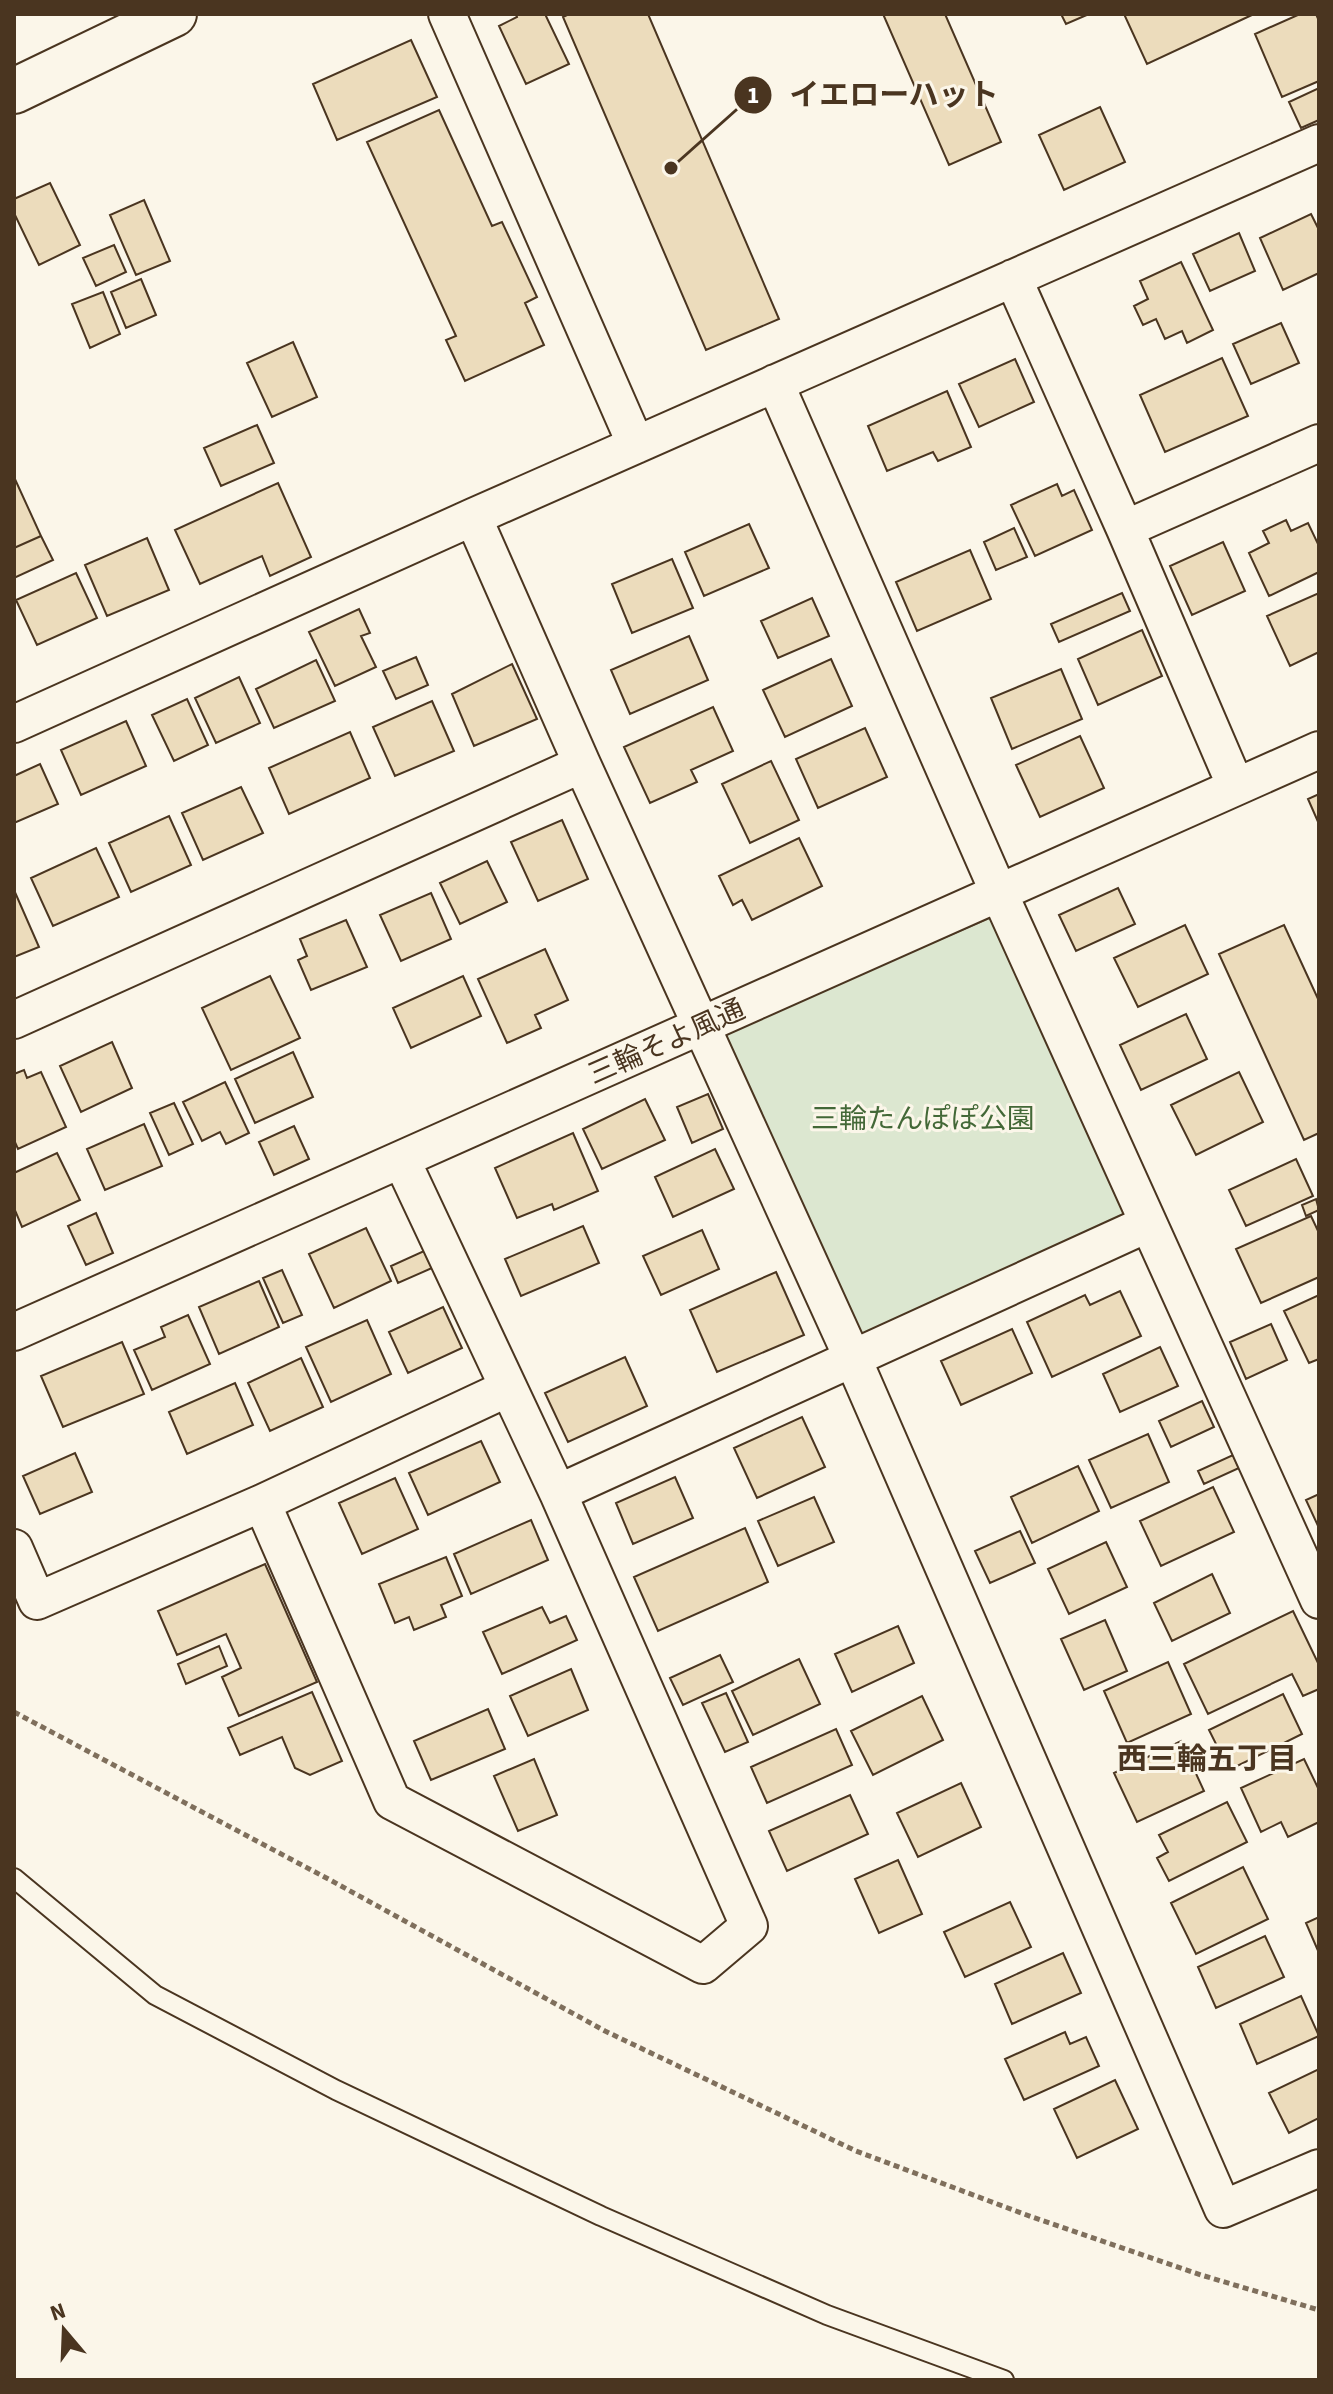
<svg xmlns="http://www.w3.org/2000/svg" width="1333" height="2394" font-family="'Source Sans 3','Noto Sans JP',sans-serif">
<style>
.green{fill:#dce7d0;stroke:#887966;stroke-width:2}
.building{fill:#ecdcbc;stroke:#4a3520;stroke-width:2}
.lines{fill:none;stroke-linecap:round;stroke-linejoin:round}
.lane-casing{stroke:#4a3520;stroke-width:22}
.street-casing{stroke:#4a3520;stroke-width:40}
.highway-casing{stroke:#4a3520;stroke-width:48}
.path{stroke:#7f6f5c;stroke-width:5;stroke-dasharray:6 4;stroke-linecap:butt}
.lane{stroke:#fbf6e9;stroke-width:18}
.street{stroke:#fbf6e9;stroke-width:36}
.highway{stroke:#fbf6e9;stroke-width:44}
.labels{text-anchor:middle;stroke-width:6;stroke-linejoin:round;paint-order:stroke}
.street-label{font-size:28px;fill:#4a3520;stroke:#fbf6e9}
.park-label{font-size:28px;fill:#436837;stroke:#fbf6e9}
.neighbourhood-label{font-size:30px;font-weight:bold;fill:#4a3520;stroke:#fbf6e9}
.leader{fill:none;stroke:#4a3520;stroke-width:3}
.callout-dot{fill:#4a3520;stroke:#fbf6e9;stroke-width:3}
.mark-label{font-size:24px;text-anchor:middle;font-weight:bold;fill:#fff}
.callout-label{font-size:30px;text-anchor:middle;font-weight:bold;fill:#4a3520;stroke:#fbf6e9;stroke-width:6;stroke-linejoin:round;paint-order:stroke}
</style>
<rect width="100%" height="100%" fill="#fbf6e9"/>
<!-- green -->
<path class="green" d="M994,916L1126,1217L861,1337L723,1033Z"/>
<!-- building -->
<path class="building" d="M516,14H545L569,64L526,84L499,26L517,17Z
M569,14H648L779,319L706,350L563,17Z
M883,14H945L1001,142L949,165Z
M1061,14H1089L1066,24Z
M1124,14H1254L1147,64Z
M1300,14H1316L1319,21V81L1282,97L1255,34Z
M411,40L437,97L337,140L313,84Z
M1319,88V120L1301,128L1289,102Z
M1100,107L1125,162L1064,190L1039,135Z
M439,110L492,226L502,222L537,297L525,303L544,345L465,381L446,340L456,336L367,142Z
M50,183L80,245L39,265L14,213V199Z
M144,200L170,261L136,275L110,215Z
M1311,214L1319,230V273L1283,290L1260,238Z
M1239,233L1255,271L1210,291L1193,254Z
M114,245L126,272L96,286L83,258Z
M1181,262L1213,330L1187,343L1182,331L1165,339L1156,319L1143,325L1134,306L1148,299L1140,281Z
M141,279L156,315L126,328L111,292Z
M103,292L120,334L90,348L72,304Z
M1281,323L1299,363L1251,384L1233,344Z
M293,342L317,397L272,417L247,363Z
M1222,358L1248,416L1165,452L1140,395Z
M1015,359L1034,402L979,427L959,384Z
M947,391L971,447L938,461L933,452L887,471L868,426Z
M257,425L274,463L221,486L204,448Z
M14,477L41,536L14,548Z
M278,483L311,557L270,576L262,556L200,584L175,530Z
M1057,484L1062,496L1074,490L1092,530L1035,556L1011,505Z
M1286,520L1291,531L1308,523L1319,546V572L1269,596L1249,553L1269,543L1263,531Z
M749,524L769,568L704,596L685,552Z
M1014,528L1027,557L996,570L984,542Z
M41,536L53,560L14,578V548Z
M147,538L169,590L107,616L85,565Z
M1223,542L1245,591L1192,615L1170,566Z
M970,550L991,599L917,631L896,582Z
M672,559L693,608L632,633L612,584Z
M76,573L97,618L37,645L16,600Z
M1122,593L1130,611L1059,642L1051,624Z
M1319,593V652L1290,666L1267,616Z
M812,598L829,636L778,658L761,621Z
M359,609L370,633L361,636L376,667L335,686L309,632Z
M1142,630L1162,676L1098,705L1078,659Z
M689,636L708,680L630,714L611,670Z
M416,657L428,685L396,699L383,671Z
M831,659L852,706L785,737L763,690Z
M316,660L335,701L274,728L256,689Z
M512,664L537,719L474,746L452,694Z
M1061,669L1082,719L1012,749L991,698Z
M239,677L260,723L216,743L195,698Z
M187,699L208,745L174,761L152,715Z
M432,701L454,751L395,776L373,727Z
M713,707L733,751L691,770L697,782L650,803L624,747Z
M126,721L146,766L81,795L61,750Z
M865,728L887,777L818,808L796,759Z
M350,732L370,778L289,814L269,768Z
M1080,736L1104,788L1040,817L1016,765Z
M771,761L799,820L750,843L722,784Z
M40,764L58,804L14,823V776Z
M241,787L263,833L203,860L182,813Z
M1319,794V824L1308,799Z
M169,816L191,865L131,892L109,843Z
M562,820L588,879L538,901L511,842Z
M799,838L822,886L752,920L742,900L733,905L719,876Z
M96,848L119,897L53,926L31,878Z
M487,861L507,902L460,924L440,883Z
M1118,888L1135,924L1076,951L1059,915Z
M14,890L39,947L14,957Z
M431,893L451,939L401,961L380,915Z
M346,920L367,967L311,990L298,960L307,956L300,939Z
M1185,925L1208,974L1138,1007L1114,958Z
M1284,925L1319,1001V1133L1304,1140L1219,954Z
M545,949L568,1000L535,1015L541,1028L507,1043L478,979Z
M270,976L300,1038L231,1070L202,1008Z
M463,976L481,1016L411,1048L393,1008Z
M1186,1014L1207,1059L1141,1090L1120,1045Z
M112,1042L132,1088L81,1112L60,1066Z
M293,1052L313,1097L255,1123L235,1079Z
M24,1070L27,1078L41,1072L66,1127L18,1149L14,1140V1074Z
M1239,1072L1263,1122L1196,1155L1171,1105Z
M225,1082L249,1133L226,1144L220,1132L202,1141L183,1102Z
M708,1094L723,1129L692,1143L677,1107Z
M645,1099L665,1140L602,1169L583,1129Z
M174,1103L193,1144L169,1155L150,1113Z
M144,1124L162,1166L105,1190L87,1149Z
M294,1126L309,1159L274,1175L259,1142Z
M573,1133L598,1191L554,1210L552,1204L517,1218L495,1168Z
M715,1149L734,1189L673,1217L655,1177Z
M57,1153L80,1200L22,1227L14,1208V1173Z
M1296,1159L1313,1196L1246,1226L1229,1190Z
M1316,1199L1319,1210L1306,1216L1302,1205Z
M96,1213L113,1253L86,1265L68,1226Z
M1311,1216L1319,1233V1277L1261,1303L1236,1249Z
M583,1226L599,1263L521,1296L505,1259Z
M366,1228L391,1281L334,1308L309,1254Z
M702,1230L719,1269L661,1295L643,1256Z
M424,1251L432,1268L398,1283L391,1266Z
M282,1270L302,1315L283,1323L263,1278Z
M776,1272L804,1335L717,1372L690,1310Z
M259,1281L279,1327L219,1354L199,1307Z
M1120,1291L1141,1336L1052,1377L1027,1322L1085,1295L1090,1305Z
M1319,1295V1359L1309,1363L1284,1311Z
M443,1307L462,1348L408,1373L389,1332Z
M188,1315L210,1364L152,1390L134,1350L165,1337L161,1327Z
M367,1320L391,1374L331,1402L306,1347Z
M1271,1324L1287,1360L1246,1379L1230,1342Z
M1012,1329L1032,1373L961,1405L941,1361Z
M122,1342L144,1394L63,1427L41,1376Z
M1160,1347L1178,1386L1120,1412L1103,1374Z
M625,1357L647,1406L568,1442L545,1393Z
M301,1358L323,1407L270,1431L248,1383Z
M235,1383L253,1425L187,1454L169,1412Z
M1202,1401L1214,1427L1171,1447L1159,1421Z
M802,1417L825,1467L757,1498L734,1448Z
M1148,1434L1169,1482L1111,1508L1089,1460Z
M481,1441L500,1482L428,1515L409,1473Z
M75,1453L92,1492L40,1514L23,1476Z
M1233,1455L1239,1468L1204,1484L1198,1471Z
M1078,1466L1099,1511L1032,1543L1011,1497Z
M675,1477L693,1518L633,1544L616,1503Z
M395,1478L418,1529L362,1554L339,1503Z
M1213,1487L1234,1532L1161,1566L1140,1521Z
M1319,1494V1528L1306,1500Z
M814,1497L834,1542L778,1566L758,1521Z
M531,1520L548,1560L471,1594L454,1554Z
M745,1528L768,1582L658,1631L634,1577Z
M1020,1531L1035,1563L990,1583L975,1551Z
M1106,1542L1127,1587L1069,1614L1048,1569Z
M446,1557L462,1596L441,1605L446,1617L414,1630L409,1617L395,1623L379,1584Z
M265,1564L317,1682L239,1716L222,1677L241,1668L226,1634L177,1655L158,1611Z
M1212,1574L1230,1613L1172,1641L1154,1603Z
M542,1607L550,1623L566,1616L577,1640L502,1674L483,1632Z
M1293,1611L1319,1665V1689L1303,1696L1292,1674L1208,1714L1184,1664Z
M1105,1620L1127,1671L1084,1690L1061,1639Z
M898,1626L914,1663L852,1692L835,1654Z
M219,1646L227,1666L186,1684L178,1664Z
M720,1655L733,1682L683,1705L670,1678Z
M799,1659L820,1704L753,1735L732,1691Z
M1168,1662L1191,1714L1127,1743L1104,1691Z
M571,1669L588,1710L528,1736L510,1696Z
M312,1692L342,1761L310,1775L295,1768L282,1737L240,1755L228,1728Z
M726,1693L748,1742L725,1752L702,1703Z
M1283,1694L1302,1734L1229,1770L1209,1730Z
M922,1696L943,1740L873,1775L851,1731Z
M488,1709L505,1749L431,1780L414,1741Z
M836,1729L852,1765L767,1803L751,1767Z
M1181,1741L1204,1791L1137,1822L1114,1773Z
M534,1759L557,1815L518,1831L494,1776Z
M1304,1759L1319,1790V1822L1288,1837L1281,1822L1261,1832L1241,1788Z
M961,1783L981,1827L918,1857L897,1813Z
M850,1795L868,1834L787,1871L769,1831Z
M1227,1802L1247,1842L1169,1881L1157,1858L1168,1852L1159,1835Z
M898,1860L922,1914L879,1933L855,1879Z
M1243,1867L1268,1919L1196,1954L1171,1903Z
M1010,1902L1031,1947L965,1977L944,1932Z
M1319,1917V1953L1306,1923Z
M1265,1936L1284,1977L1216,2008L1198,1967Z
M1063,1953L1081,1993L1012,2024L995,1984Z
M1301,1996L1319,2036L1257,2064L1240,2024Z
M1065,2032L1070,2044L1086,2037L1099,2066L1024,2100L1005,2059Z
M1319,2069V2118L1289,2133L1269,2093Z
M1115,2080L1138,2129L1077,2158L1054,2109Z"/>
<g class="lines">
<!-- lane casing -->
<g class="lane-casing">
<path id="lane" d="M14,1878L155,1995L336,2090L601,2216L827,2315L1004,2380"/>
</g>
<!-- street casing -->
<g class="street-casing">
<path id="street" d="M447,14L636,445
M1013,278L1125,529L1236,787
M775,383L999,893L1319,1600
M473,517L582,764L853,1359L1223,2209L1319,2168
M1125,529L1319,443
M14,724L473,517L1319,143
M14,1020L582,764
M14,1332L1319,750
M558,1493L1147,1224
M262,1503L392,1801L703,1965L749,1926L558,1493L402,1161
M14,1548L37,1601L262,1503L508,1388"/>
</g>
<!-- highway casing -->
<g class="highway-casing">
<path id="highway" d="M14,91L174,14"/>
</g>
<!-- path -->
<path class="path" d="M14,1712L332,1881L605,2031L856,2151L1032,2217L1201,2275L1319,2310"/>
<!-- lane -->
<use href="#lane" class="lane"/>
<!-- street -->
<use href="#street" class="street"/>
<!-- highway -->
<use href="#highway" class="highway"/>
</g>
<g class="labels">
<!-- street labels -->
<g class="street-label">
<text transform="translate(666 1041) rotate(-24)" y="10">三輪そよ風通</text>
</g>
<!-- park labels -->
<g class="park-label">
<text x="923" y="1128">三輪たんぽぽ公園</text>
</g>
<!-- neighbourhood labels -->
<g class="neighbourhood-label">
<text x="1207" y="1769">西三輪五丁目</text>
</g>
</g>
<!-- callouts -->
<path class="leader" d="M671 168L753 95"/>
<g class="callout-dot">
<circle cx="671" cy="168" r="8"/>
<circle cx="753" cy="95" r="20"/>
</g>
<g class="mark-label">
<text x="753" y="103">1</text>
</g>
<g class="callout-label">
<text x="894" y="105">イエローハット</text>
</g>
<!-- border -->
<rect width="1333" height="2394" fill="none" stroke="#4a3520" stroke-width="32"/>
<!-- north arrow -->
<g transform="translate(64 2330) rotate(341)" stroke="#fbf6e9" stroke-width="6" paint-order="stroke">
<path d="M0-6L14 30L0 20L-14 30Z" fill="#4a3520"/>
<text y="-12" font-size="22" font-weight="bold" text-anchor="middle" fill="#4a3520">N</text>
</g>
</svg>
